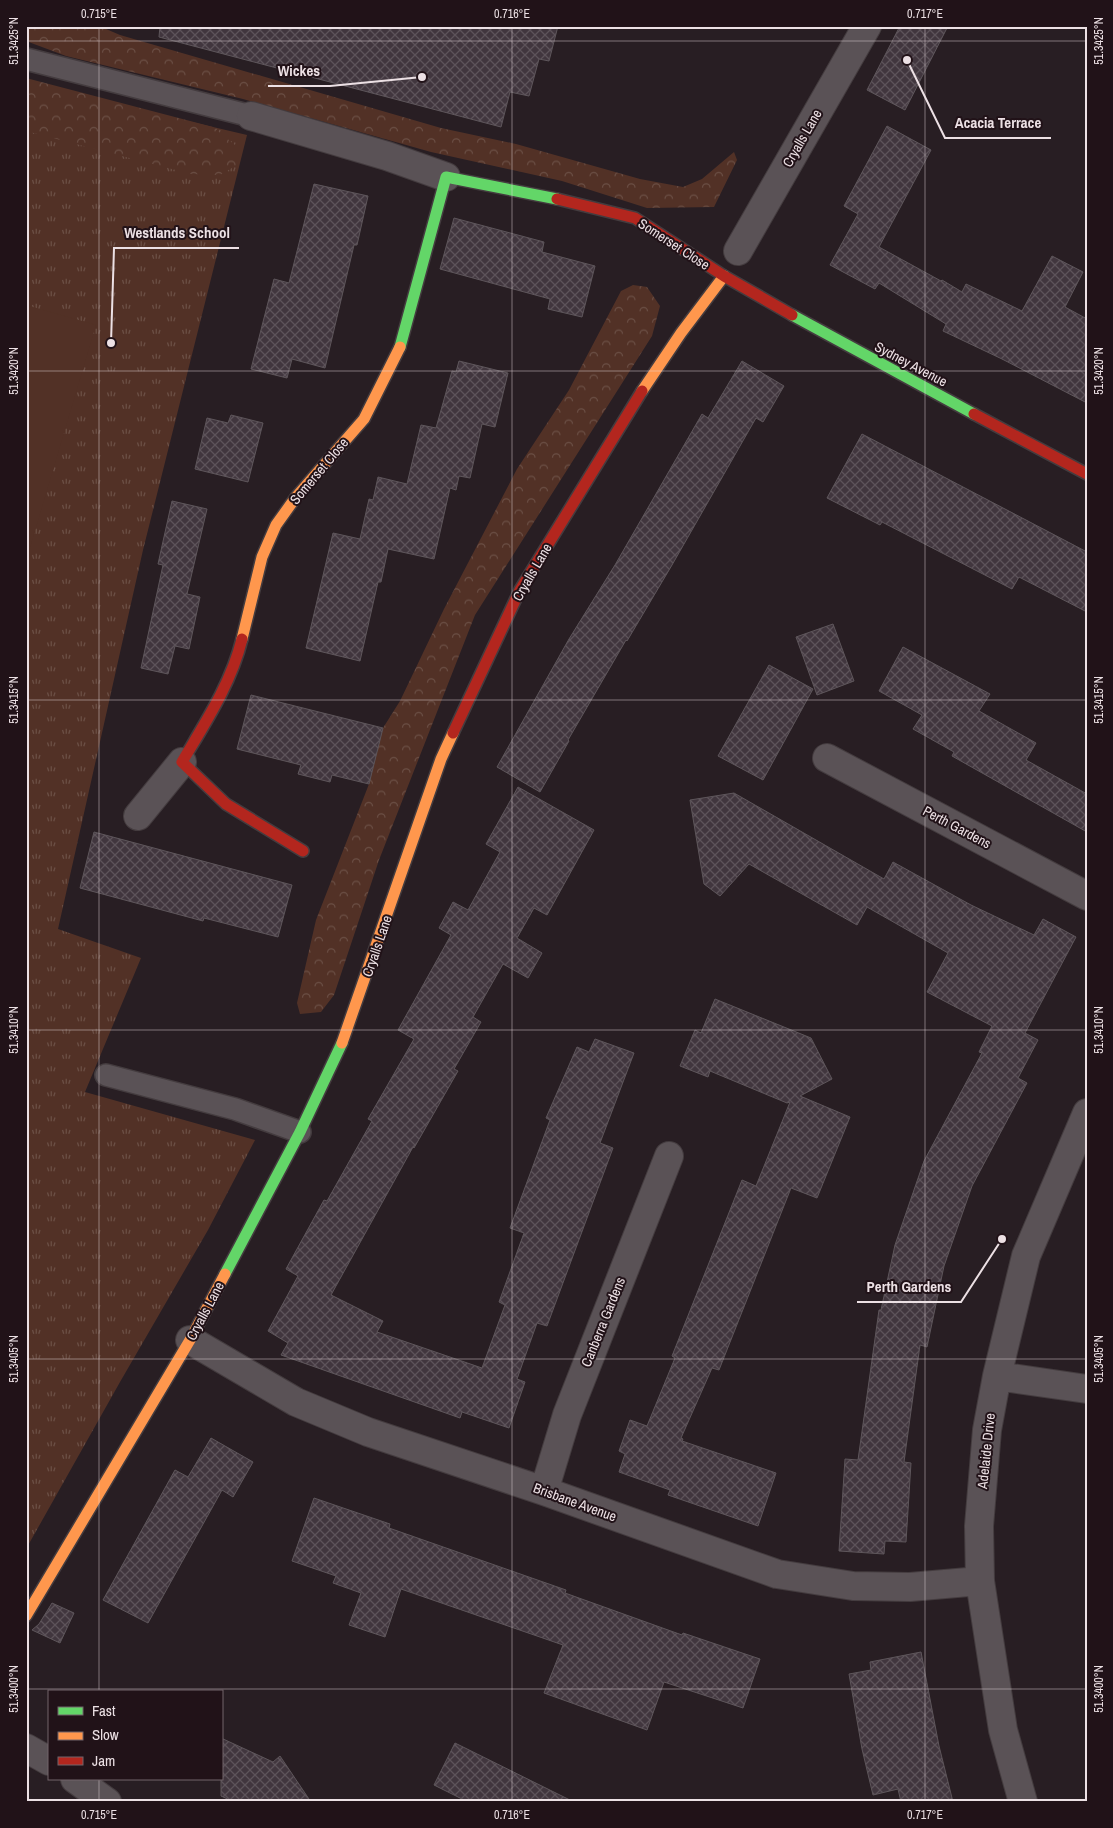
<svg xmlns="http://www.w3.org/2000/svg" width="1113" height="1828" font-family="'Archivo Narrow',sans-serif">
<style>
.grass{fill:url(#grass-tufts)}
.forest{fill:url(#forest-crowns)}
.pitch{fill:#523126}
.building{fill:url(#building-cross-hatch);stroke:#5e565b}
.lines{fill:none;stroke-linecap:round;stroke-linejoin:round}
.lane-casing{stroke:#443c3f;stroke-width:24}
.street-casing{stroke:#443c3f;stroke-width:30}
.fast-casing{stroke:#443c3f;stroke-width:14}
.slow-casing{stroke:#443c3f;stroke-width:14}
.jam-casing{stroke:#443c3f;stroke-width:14}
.lane{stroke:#5a5256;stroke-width:21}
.street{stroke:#5a5256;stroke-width:28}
.fast{stroke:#63d668;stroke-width:11}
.slow{stroke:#ff974d;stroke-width:11}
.jam{stroke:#b3261e;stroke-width:11}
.ticks{fill:none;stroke:#ece0e4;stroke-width:1;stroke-opacity:0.45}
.labels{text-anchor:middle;stroke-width:4;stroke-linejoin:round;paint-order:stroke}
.street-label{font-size:14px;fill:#ece0e4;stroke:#211218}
.leader{fill:none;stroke:#ece0e4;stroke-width:2}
.callout-dot{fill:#ece0e4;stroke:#211218;stroke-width:2}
.callout-label{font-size:15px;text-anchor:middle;font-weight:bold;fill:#ece0e4;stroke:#211218;stroke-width:4;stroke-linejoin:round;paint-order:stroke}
.neatline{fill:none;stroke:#ece0e4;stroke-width:2}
.ticks-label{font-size:12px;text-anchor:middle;fill:#ece0e4}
</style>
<defs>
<pattern id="grass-tufts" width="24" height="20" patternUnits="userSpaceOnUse" patternTransform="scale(1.25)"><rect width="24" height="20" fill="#523126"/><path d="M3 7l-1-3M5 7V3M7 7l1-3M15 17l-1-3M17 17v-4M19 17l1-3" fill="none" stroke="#6b4f45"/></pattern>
<pattern id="forest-crowns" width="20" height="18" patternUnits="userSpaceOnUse" patternTransform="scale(1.25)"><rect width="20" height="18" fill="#523126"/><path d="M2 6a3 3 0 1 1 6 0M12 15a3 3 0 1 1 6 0" fill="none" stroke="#6b4f45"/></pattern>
<pattern id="building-cross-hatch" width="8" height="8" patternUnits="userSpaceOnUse" patternTransform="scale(1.25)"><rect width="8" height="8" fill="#41363e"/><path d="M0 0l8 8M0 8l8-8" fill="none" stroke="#5d535a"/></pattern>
</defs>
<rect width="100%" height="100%" fill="#281e23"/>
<!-- grass -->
<path class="grass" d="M26,83L247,135L143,550L58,929L141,958L85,1092L255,1140L208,1230L120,1382L26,1549Z"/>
<!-- forest -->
<path class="forest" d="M26,26H99L120,35L441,128L516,144L640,179L683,187L702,179L734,152L737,160L714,207L647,208L562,181L431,152L243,99L66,56L26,41Z
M26,78L213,127L235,145L237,165L220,175L191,174L26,131Z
M633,285L647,287L660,306L652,336L475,615L379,860L334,995L321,1012L300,1014L297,1003L316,920L369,784L383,728L400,701L444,609L517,469L569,390L621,291Z"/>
<!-- pitch -->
<path class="pitch" d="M26,305L96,325L26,561Z"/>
<!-- building -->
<path class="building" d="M160,26H558L549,61L539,59L529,96L510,92L501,127L159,37Z
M900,26H948L905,110L867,90Z
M887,126L931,150L879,247L941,281L942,280L962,292L966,284L1022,311L1052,256L1083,272L1065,307L1087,319V403L1002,359L943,331L946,324L879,283L875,289L830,265L858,214L844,206Z
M314,184L368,196L357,245H354L325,368L292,359L287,378L251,369L274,279L289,283Z
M454,218L544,242L542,252L595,266L582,317L548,309L550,299L440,269Z
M459,361L508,373L495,427L482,424L470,478L459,476L456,490L450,488L434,559L388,549L381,582H378L360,661L306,648L333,533L360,539L369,499L373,500L378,477L407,484L421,425L436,428L452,371L456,372Z
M742,361L784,386L763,422L756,418L672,565L627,641L626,640L568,740L569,741L540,792L497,767L569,639L615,565L702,414L708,418Z
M231,415L263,423L248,482L195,469L207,418L228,423Z
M862,434L1087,552V612L1019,577L1012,589L882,522L880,525L827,498Z
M172,501L207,509L187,594L200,597L189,649L175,646L168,674L141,668L163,565L158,564Z
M833,624L854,681L817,695L796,637Z
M903,647L990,694L979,711L1036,743L1026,760L1087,794V832L952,756L954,752L913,729L922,715L879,691Z
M769,665L813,689L763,780L718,756Z
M251,695L383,728L369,784L332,775L330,782L298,774L301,765L237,749Z
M518,787L594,830L547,915L534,908L517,938L542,953L528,978L503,964L473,1017L481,1022L454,1069L458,1071L414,1148L413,1147L331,1295L383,1321L377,1332L482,1368L505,1305L499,1302L524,1233L510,1228L550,1120L546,1118L577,1047L589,1052L595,1039L634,1053L600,1143L613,1148L547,1326L537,1323L517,1379L525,1382L509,1428L462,1412L460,1418L281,1355L288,1343L268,1331L298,1276L286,1269L324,1200L327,1201L372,1121L368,1119L414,1039L398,1030L451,935L439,928L453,902L468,910L500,852L486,844Z
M734,793L884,879L893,862L971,905L1034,935L1043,919L1076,937L1025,1033L1038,1040L1018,1078L1027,1083L972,1186L944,1266L927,1347L920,1345L904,1462L911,1463L906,1542L885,1541L884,1554L839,1551L845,1459L858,1460L879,1310H881L895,1245L924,1161L982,1053L979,1052L992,1026L927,992L948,953L867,907L857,925L749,864L720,896L704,884L690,800Z
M94,832L292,885L278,937L204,918L203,921L80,888Z
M715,999L811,1038L832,1079L800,1096L850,1117L817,1198L791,1188L719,1370L712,1368L681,1438L683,1439L682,1441L776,1473L758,1526L668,1495L670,1490L619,1472L625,1454L619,1451L630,1420L647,1426L675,1358L672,1356L742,1180L756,1186L790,1102L787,1103L710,1071L708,1077L680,1066L695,1030L701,1033Z
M211,1438L253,1462L233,1497L222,1490L148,1623L103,1600L175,1470L188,1477Z
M314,1498L390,1524L389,1528L566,1590L565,1593L682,1635L683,1633L760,1659L743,1708L664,1682L647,1730L544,1693L563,1645L401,1589L385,1637L349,1625L361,1593L333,1583L336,1576L292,1561Z
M52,1603L74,1613L60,1643L32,1630L39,1624Z
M921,1652L939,1746L953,1802H901L898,1789L873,1795L862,1749L849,1674L871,1670L870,1662Z
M221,1738L273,1762L280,1756L311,1802H234L221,1796Z
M455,1743L574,1802H468L434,1785Z"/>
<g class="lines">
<!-- lane casing -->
<g class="lane-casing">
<path id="lane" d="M26,59L251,116
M106,1075L235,1109L300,1132"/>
</g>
<!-- street casing -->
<g class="street-casing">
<path id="street" d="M251,116L387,156L446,177
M738,251L867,26
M827,758L1087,896
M138,816L182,762
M190,1340L296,1402L368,1432L544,1491L777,1574L853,1586L910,1587L980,1581
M997,1376L1087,1389
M544,1491L567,1415L669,1156
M26,1748L49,1761
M75,1779L107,1802
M1023,1802L1003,1730L980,1581L979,1526L987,1430L997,1376L1026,1256L1087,1113"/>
</g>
<!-- fast casing -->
<g class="fast-casing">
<path id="fast" d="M792,315L974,414
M400,347L446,177L557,199
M225,1274L300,1132L342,1043"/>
</g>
<!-- slow casing -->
<g class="slow-casing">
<path id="slow" d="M642,391L681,333L724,276
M242,639L262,557L276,525L296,497L364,419L400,347
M342,1043L441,759L453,733
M26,1616L190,1340L225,1274"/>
</g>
<!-- jam casing -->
<g class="jam-casing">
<path id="jam" d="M557,199L635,218L724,276L792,315
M974,414L1087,474
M242,639C231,684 205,723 182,762L226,804L303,851
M453,733L520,590L642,391"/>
</g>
<!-- lane -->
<use href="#lane" class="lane"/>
<!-- street -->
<use href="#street" class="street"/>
<!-- fast -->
<use href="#fast" class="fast"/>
<!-- slow -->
<use href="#slow" class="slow"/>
<!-- jam -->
<use href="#jam" class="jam"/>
</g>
<!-- ticks -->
<path class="ticks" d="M99,26V1692M512,26V1802M925,26V1802M26,41H1087M26,371H1087M26,700H1087M26,1030H1087M26,1359H1087M26,1689H1087M99,1779V1802"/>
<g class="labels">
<!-- street labels -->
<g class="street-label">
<text transform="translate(802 138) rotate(-60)" y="5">Cryalls Lane</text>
<text transform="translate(674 244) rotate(33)" y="5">Somerset Close</text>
<text transform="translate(911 364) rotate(28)" y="5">Sydney Avenue</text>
<text transform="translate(319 471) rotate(-50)" y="5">Somerset Close</text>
<text transform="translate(532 572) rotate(-60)" y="5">Cryalls Lane</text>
<text transform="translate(957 827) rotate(28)" y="5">Perth Gardens</text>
<text transform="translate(377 946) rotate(-71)" y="5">Cryalls Lane</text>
<text transform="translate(205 1311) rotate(-62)" y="5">Cryalls Lane</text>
<text transform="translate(603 1322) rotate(-68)" y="5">Canberra Gardens</text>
<text transform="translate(986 1451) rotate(-84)" y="5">Adelaide Drive</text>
<text transform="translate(575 1502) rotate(20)" y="5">Brisbane Avenue</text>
</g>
</g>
<!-- callouts -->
<path class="leader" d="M422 77L330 86H268M907 60L945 138H1051M111 343L114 248H239M1002 1239L961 1302H857"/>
<g class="callout-dot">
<circle cx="422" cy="77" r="5"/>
<circle cx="907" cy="60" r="5"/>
<circle cx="111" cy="343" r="5"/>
<circle cx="1002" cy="1239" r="5"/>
</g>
<g class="callout-label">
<text x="299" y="76">Wickes</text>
<text x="998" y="128">Acacia Terrace</text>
<text x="177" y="238">Westlands School</text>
<text x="909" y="1292">Perth Gardens</text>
</g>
<!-- border -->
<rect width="1113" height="1828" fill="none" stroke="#211218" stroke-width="55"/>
<!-- legend -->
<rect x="48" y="1690" width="175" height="90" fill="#211218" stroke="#72646a"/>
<rect x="58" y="1707" width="25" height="8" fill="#63d668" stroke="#72646a"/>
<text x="92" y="1716" font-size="15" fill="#ece0e4">Fast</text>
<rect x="58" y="1732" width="25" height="8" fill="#ff974d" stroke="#72646a"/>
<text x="92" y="1740" font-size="15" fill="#ece0e4">Slow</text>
<rect x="58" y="1757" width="25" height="8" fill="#b3261e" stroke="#72646a"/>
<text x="92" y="1766" font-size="15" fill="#ece0e4">Jam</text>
<rect x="28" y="28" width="1058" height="1772" class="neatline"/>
<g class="ticks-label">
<text x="99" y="18">0.715°E</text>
<text x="512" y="18">0.716°E</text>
<text x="925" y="18">0.717°E</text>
<text transform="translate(14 41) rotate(-90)" y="4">51.3425°N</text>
<text transform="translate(1099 41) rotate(-90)" y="4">51.3425°N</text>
<text transform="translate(14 371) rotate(-90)" y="4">51.3420°N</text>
<text transform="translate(1099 371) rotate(-90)" y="4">51.3420°N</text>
<text transform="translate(14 700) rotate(-90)" y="4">51.3415°N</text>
<text transform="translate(1099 700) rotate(-90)" y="4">51.3415°N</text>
<text transform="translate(14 1030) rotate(-90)" y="4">51.3410°N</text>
<text transform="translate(1099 1030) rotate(-90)" y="4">51.3410°N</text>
<text transform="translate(14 1359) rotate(-90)" y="4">51.3405°N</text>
<text transform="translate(1099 1359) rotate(-90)" y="4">51.3405°N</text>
<text transform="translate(14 1689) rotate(-90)" y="4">51.3400°N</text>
<text transform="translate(1099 1689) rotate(-90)" y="4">51.3400°N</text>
<text x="99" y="1819">0.715°E</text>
<text x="512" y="1819">0.716°E</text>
<text x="925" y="1819">0.717°E</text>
</g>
</svg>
